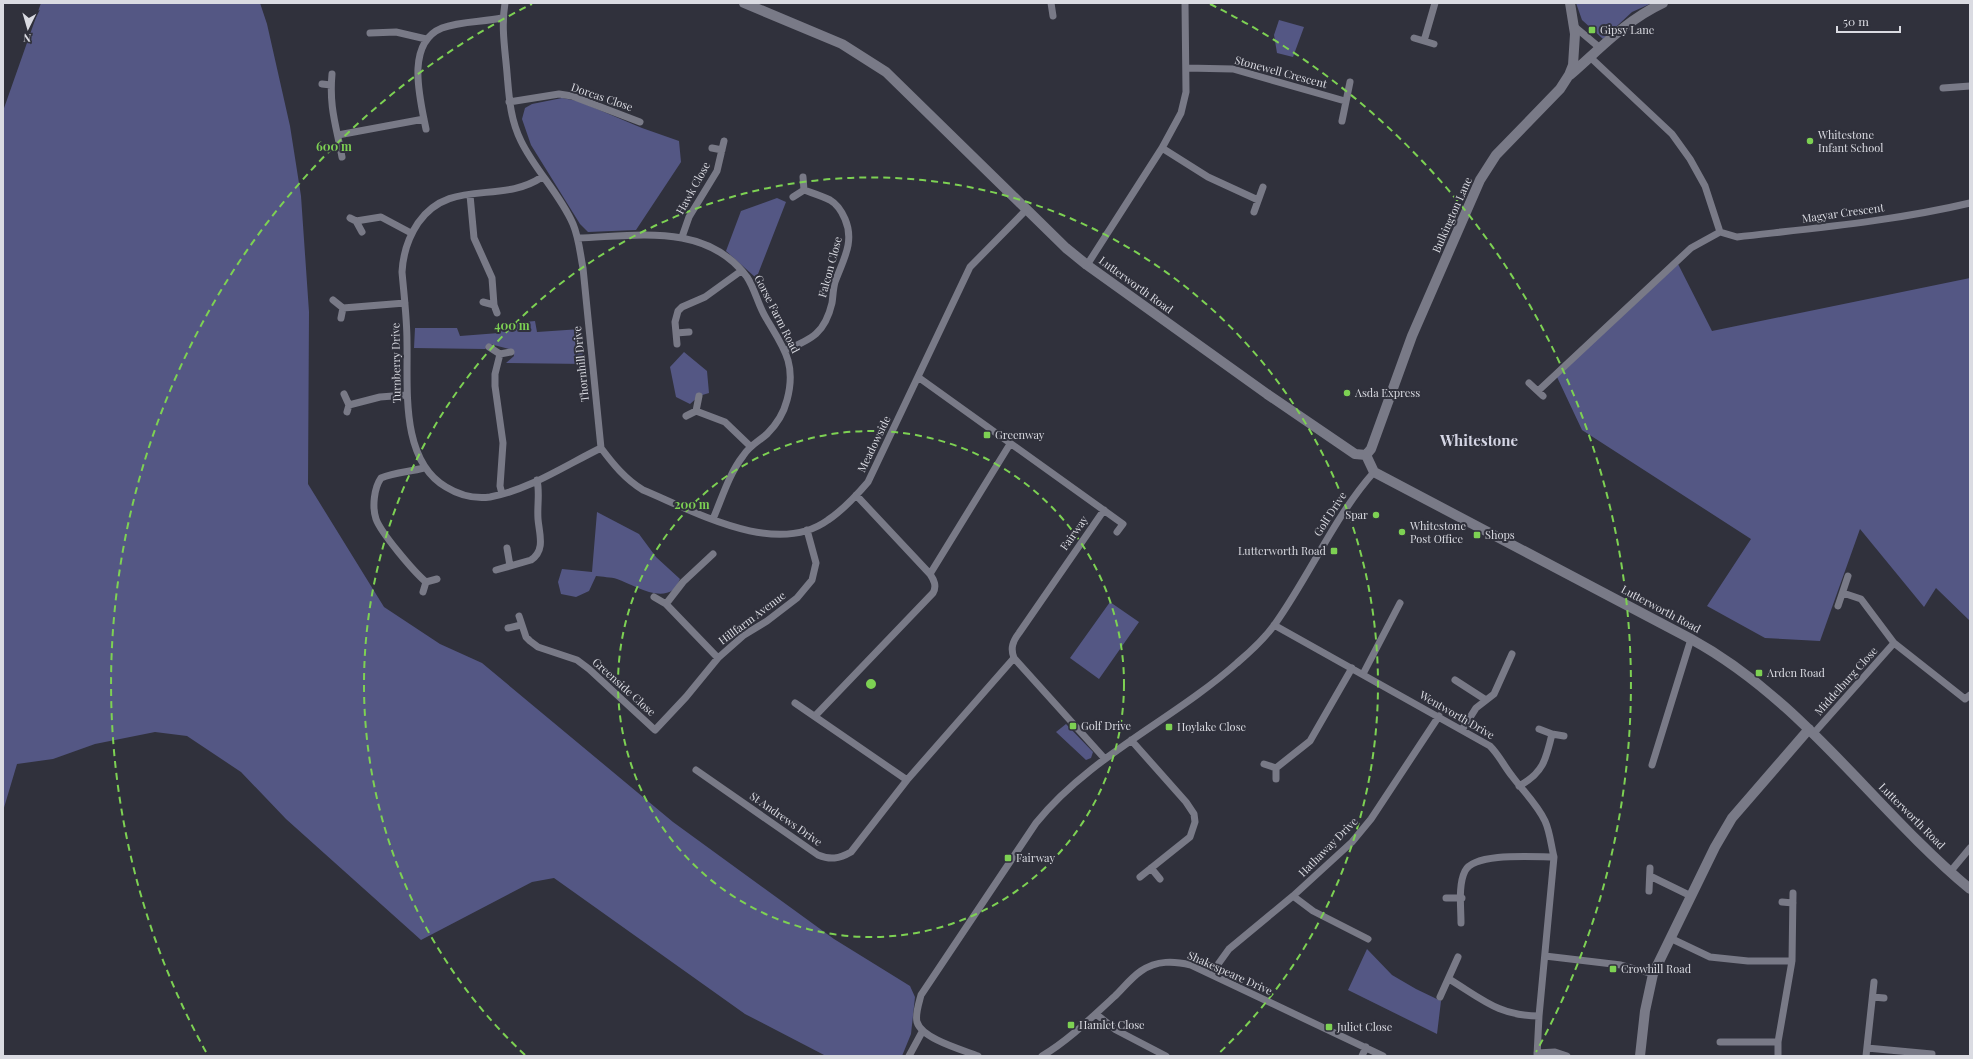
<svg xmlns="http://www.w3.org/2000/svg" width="1973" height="1059" font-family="'Playfair Display',serif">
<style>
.green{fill:#545784}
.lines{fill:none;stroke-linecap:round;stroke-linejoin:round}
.street{stroke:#797a87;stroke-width:7}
.secondary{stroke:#797a87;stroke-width:10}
.ring{fill:none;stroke:#7dd153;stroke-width:2;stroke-dasharray:7 5}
.poi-dot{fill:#7dd153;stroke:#30313c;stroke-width:1.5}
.labels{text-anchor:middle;stroke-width:4;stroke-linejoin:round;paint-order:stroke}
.poi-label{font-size:11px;fill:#dadbe2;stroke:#30313c;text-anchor:start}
.street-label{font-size:11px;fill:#dadbe2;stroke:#30313c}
.district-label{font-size:15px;font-weight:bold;fill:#d4d5e4;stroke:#30313c}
.centre{fill:#7dd153;stroke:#30313c;stroke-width:2}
.ring-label{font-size:12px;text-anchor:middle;font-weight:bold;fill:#7dd153;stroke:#30313c;stroke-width:4;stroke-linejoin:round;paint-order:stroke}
</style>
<rect width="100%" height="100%" fill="#30313c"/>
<!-- green -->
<path class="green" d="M41,3H260L267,24L290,126L301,196L309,312L308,484L384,607L440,644L482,663L673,822L834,939L910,986L915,997L911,1034L902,1056H826L745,1014L554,878L532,882L421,940L286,819L241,772L187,736L155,732L95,744L53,759L17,764L3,811V111Z
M1576,3H1652L1632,12L1603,39L1582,20Z
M1279,20L1304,27L1293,57L1277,53L1274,35Z
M562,98L578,101L642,128L679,141L681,162L636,230L588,232L580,224L531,145L522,119L525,108L532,104Z
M777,198L786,202L758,274L755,277L726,251L741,211Z
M1678,264L1712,331L1970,278V621L1936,588L1924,607L1860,529L1820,641L1765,638L1707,606L1751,539L1582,430L1557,377Z
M535,321L537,332L581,329L585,364L506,363L514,356L513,350L490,344L485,349L414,348L415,328H457L460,336L499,333L506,324Z
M684,352L707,371L709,393L699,396L690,404L676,397L670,367Z
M597,512L639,534L656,557L680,579C678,583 676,588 673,590C657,601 632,584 617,579C611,577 602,577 596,576L589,591L576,597L561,594L558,582L562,569L592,572Z
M1110,602L1139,622L1099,679L1070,658Z
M1066,724L1093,752L1091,758L1086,760L1056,732Z
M1367,949L1392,975L1416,989L1441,1001L1437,1034L1348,990Z"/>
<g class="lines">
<!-- street -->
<path class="street" d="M505,3C501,27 505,49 507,73C509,96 510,119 521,141C535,170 560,194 573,224C579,238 580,253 583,268L601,448C613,464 625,479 643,490C694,511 776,558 828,520C843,510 856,496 868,482L970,267L1027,209
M1051,3L1053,16
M1575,27L1600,48
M370,33L396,32L426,39
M1414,38L1434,44
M1424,41L1435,3
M1590,57L1672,134L1690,159L1705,186L1720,232L1737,237C1815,228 1894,221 1970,203
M1186,68L1233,69L1345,101
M332,74C329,107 336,125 342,157
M322,84L331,85
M1943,88L1970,86
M509,102L559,94L572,96L640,122
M1342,121L1350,82
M426,129C420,99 405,43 442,28C460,21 483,22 502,18
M338,135L424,119
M712,148L722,150
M1162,148L1208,177L1258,200
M542,177C501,205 450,177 418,223C408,238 403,254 402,272C404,295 407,319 407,342C408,388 400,460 446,487C459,495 474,499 490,497C529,490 566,465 601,448
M470,195L474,238L492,278L494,305
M793,197L804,190L803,177
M1254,212L1263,187
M350,218L356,221L362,232
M356,221L381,217L411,233
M682,237L689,217L717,171L724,141
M578,238C637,236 706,222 747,277C755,289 758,305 766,318C783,347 797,363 787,400C784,412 776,425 767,434C759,441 749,446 743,456C729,474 722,498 713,519
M1087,265L1162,148L1181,113L1186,92L1185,3
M333,300L343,308L341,318
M483,302L494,305L497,313
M343,308L405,303
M676,333L689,332
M677,344L675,322L678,311L682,307L705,297L741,271
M489,347L500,354L511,352
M786,350C812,339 825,333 832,303C833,297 833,289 835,282C843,260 855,242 845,219C842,212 837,204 830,200C822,196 812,193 804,190
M500,354L495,374V386L503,443L500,486L502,494
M918,377L1123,524L1117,532
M1529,383L1543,396
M1538,391L1691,248L1720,232
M344,394L349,405L347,412
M349,405L380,397L406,395
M696,411L725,422L750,446
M686,416L696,411L699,396
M424,468C409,472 395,472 381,478C374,488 372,507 376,519C381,533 414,572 426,582
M1104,510L1019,633C1013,641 1010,648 1014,658L1105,759
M507,548L510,566
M496,570L531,560C546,550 539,533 538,519C537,505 540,493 537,480
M930,574L1010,444
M423,592L426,582L437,579
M1843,593L1861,599L1894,643L1965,699L1970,695
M654,597L666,604L718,658
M666,604L683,582L713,554
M1838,606L1848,576
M519,616L526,637L530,641L538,647L577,660L589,669L655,730L686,697L718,658L744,635L767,621L797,598L812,580L816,563L807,530
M1274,625L1490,746C1499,755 1504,766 1512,776C1523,791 1537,804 1545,821C1550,832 1551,845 1554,857L1539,1016L1537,1056
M508,628L521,625
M1363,674L1400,603
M1455,680L1486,700
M795,703L907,780
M815,716L933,593C937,586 934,580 930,574L856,495
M1539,729L1552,734L1564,736
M1462,730L1476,708L1494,694L1512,654
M1814,733L1894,643
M1131,740L1186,802L1194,814L1195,822L1190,837L1140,877
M1264,764L1276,768V779
M1652,765L1691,639
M1276,768L1310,741L1352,668
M696,770L818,855C830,860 839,859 851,852L907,780L1014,658
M1519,786C1543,773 1546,760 1552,734
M1151,868L1160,879
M1950,872L1970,848
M1650,876L1691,896
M1649,891L1650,868
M1293,896L1313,911L1368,939
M1446,898H1462
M1782,902L1793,903
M1461,923C1461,907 1458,885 1465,871C1474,852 1535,857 1554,857
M1670,938L1710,957L1748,961H1792
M1545,956L1621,965L1653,974
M1211,974L1229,949L1293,896L1352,842L1371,819L1439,716
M1449,979C1482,999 1499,1016 1539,1016
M1440,997L1458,957
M1873,997L1884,998
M1096,1014L1116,1030L1166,1056
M1720,1042H1778
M1867,1048L1932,1054
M1537,1053L1555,1052L1567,1056
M909,1056L922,1032
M978,1056C963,1050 922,1039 917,1022C915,1014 919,1003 921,995L1036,823C1090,756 1173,720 1237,663C1250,652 1265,638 1275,624C1310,575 1334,517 1374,472
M1042,1056C1069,1040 1092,1017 1115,996C1123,988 1132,977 1141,971C1157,960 1174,961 1191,965L1383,1056
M1362,1056L1366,1047
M1778,1056V1042L1792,961L1793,893
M1866,1056L1874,982"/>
<!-- secondary -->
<path class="secondary" d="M744,3L842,44L886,72L1066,248L1087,265L1267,394L1355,454L1366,455
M1570,75C1601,48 1625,21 1663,3
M1366,455L1374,472L1691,639C1803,700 1874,809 1970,889
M1366,455L1371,449L1412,336L1480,180L1496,155L1560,89L1569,75L1573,65L1575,34L1570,3
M1640,1056L1645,1011L1653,974L1715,847L1732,818L1809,729"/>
</g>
<!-- distance rings -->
<g class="ring">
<circle cx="871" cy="684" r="253"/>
<path d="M525 1055A507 507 0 1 1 1217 1055"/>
<path d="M206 1052A760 760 0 0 1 532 4M1210 4A760 760 0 0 1 1536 1052"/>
</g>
<!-- markers -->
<g class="poi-dot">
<rect x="1588" y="26" width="8" height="8" rx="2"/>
<circle cx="1810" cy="141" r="4"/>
<circle cx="1347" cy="393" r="4"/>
<rect x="983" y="431" width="8" height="8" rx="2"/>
<circle cx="1376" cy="515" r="4"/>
<circle cx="1402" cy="532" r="4"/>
<rect x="1473" y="531" width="8" height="8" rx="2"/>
<rect x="1330" y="547" width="8" height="8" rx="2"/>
<rect x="1755" y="669" width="8" height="8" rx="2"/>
<rect x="1069" y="722" width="8" height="8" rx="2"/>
<rect x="1165" y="723" width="8" height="8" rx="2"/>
<rect x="1004" y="854" width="8" height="8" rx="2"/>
<rect x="1609" y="965" width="8" height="8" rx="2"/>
<rect x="1067" y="1021" width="8" height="8" rx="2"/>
<rect x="1325" y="1023" width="8" height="8" rx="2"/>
</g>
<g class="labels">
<!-- poi labels -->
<g class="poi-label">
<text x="1600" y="34">Gipsy Lane</text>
<text x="1818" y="139">Whitestone<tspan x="1818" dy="13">Infant School</tspan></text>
<text x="1355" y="397">Asda Express</text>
<text x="995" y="439">Greenway</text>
<text x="1368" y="519" text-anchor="end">Spar</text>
<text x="1410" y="530">Whitestone<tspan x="1410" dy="13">Post Office</tspan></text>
<text x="1485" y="539">Shops</text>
<text x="1326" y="555" text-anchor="end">Lutterworth Road</text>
<text x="1767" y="677">Arden Road</text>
<text x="1081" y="730">Golf Drive</text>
<text x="1177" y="731">Hoylake Close</text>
<text x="1016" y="862">Fairway</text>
<text x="1621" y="973">Crowhill Road</text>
<text x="1079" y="1029">Hamlet Close</text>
<text x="1337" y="1031">Juliet Close</text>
</g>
<!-- street labels -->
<g class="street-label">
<text transform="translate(1281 72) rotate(15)" y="4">Stonewell Crescent</text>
<text transform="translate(602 97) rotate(19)" y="4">Dorcas Close</text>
<text transform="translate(693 188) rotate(-61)" y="4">Hawk Close</text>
<text transform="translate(1843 213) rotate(-8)" y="4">Magyar Crescent</text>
<text transform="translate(1452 215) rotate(-66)" y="4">Bulkington Lane</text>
<text transform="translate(830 267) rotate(-75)" y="4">Falcon Close</text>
<text transform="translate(1136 285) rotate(36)" y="4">Lutterworth Road</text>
<text transform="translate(777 314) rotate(63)" y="4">Gorse Farm Road</text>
<text transform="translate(396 363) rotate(-91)" y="4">Turnberry Drive</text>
<text transform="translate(581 364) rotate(-96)" y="4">Thornhill Drive</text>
<text transform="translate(874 444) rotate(-64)" y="4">Meadowside</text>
<text transform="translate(1330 514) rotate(-57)" y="4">Golf Drive</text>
<text transform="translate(1074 533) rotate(-55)" y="4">Fairway</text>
<text transform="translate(1661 609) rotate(28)" y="4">Lutterworth Road</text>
<text transform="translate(752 618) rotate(-37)" y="4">Hillfarm Avenue</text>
<text transform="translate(1846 681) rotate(-48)" y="4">Middelburg Close</text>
<text transform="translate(624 687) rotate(42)" y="4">Greenside Close</text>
<text transform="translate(1457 715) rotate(30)" y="4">Wentworth Drive</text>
<text transform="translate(1912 816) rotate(45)" y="4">Lutterworth Road</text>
<text transform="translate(786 819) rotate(35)" y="4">St Andrews Drive</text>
<text transform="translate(1328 847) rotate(-45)" y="4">Hathaway Drive</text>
<text transform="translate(1230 973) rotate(24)" y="4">Shakespeare Drive</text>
</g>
<!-- district labels -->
<g class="district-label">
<text x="1479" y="446">Whitestone</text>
</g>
</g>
<circle cx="871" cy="684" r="6" class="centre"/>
<g class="ring-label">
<text x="334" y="151">600 m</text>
<text x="512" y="330">400 m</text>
<text x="692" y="509">200 m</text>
</g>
<!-- border -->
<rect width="1973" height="1059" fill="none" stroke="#dadbe2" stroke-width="8"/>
<!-- north arrow -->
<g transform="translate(28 28) rotate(185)" stroke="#30313c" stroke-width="3" paint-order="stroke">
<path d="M0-3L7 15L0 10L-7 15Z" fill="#dadbe2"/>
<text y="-6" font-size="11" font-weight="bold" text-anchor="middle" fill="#dadbe2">N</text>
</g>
<!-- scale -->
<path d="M1837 26v6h63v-6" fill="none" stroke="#dadbe2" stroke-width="2"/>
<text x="1843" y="26" font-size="12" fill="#dadbe2" stroke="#30313c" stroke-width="3" paint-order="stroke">50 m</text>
</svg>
